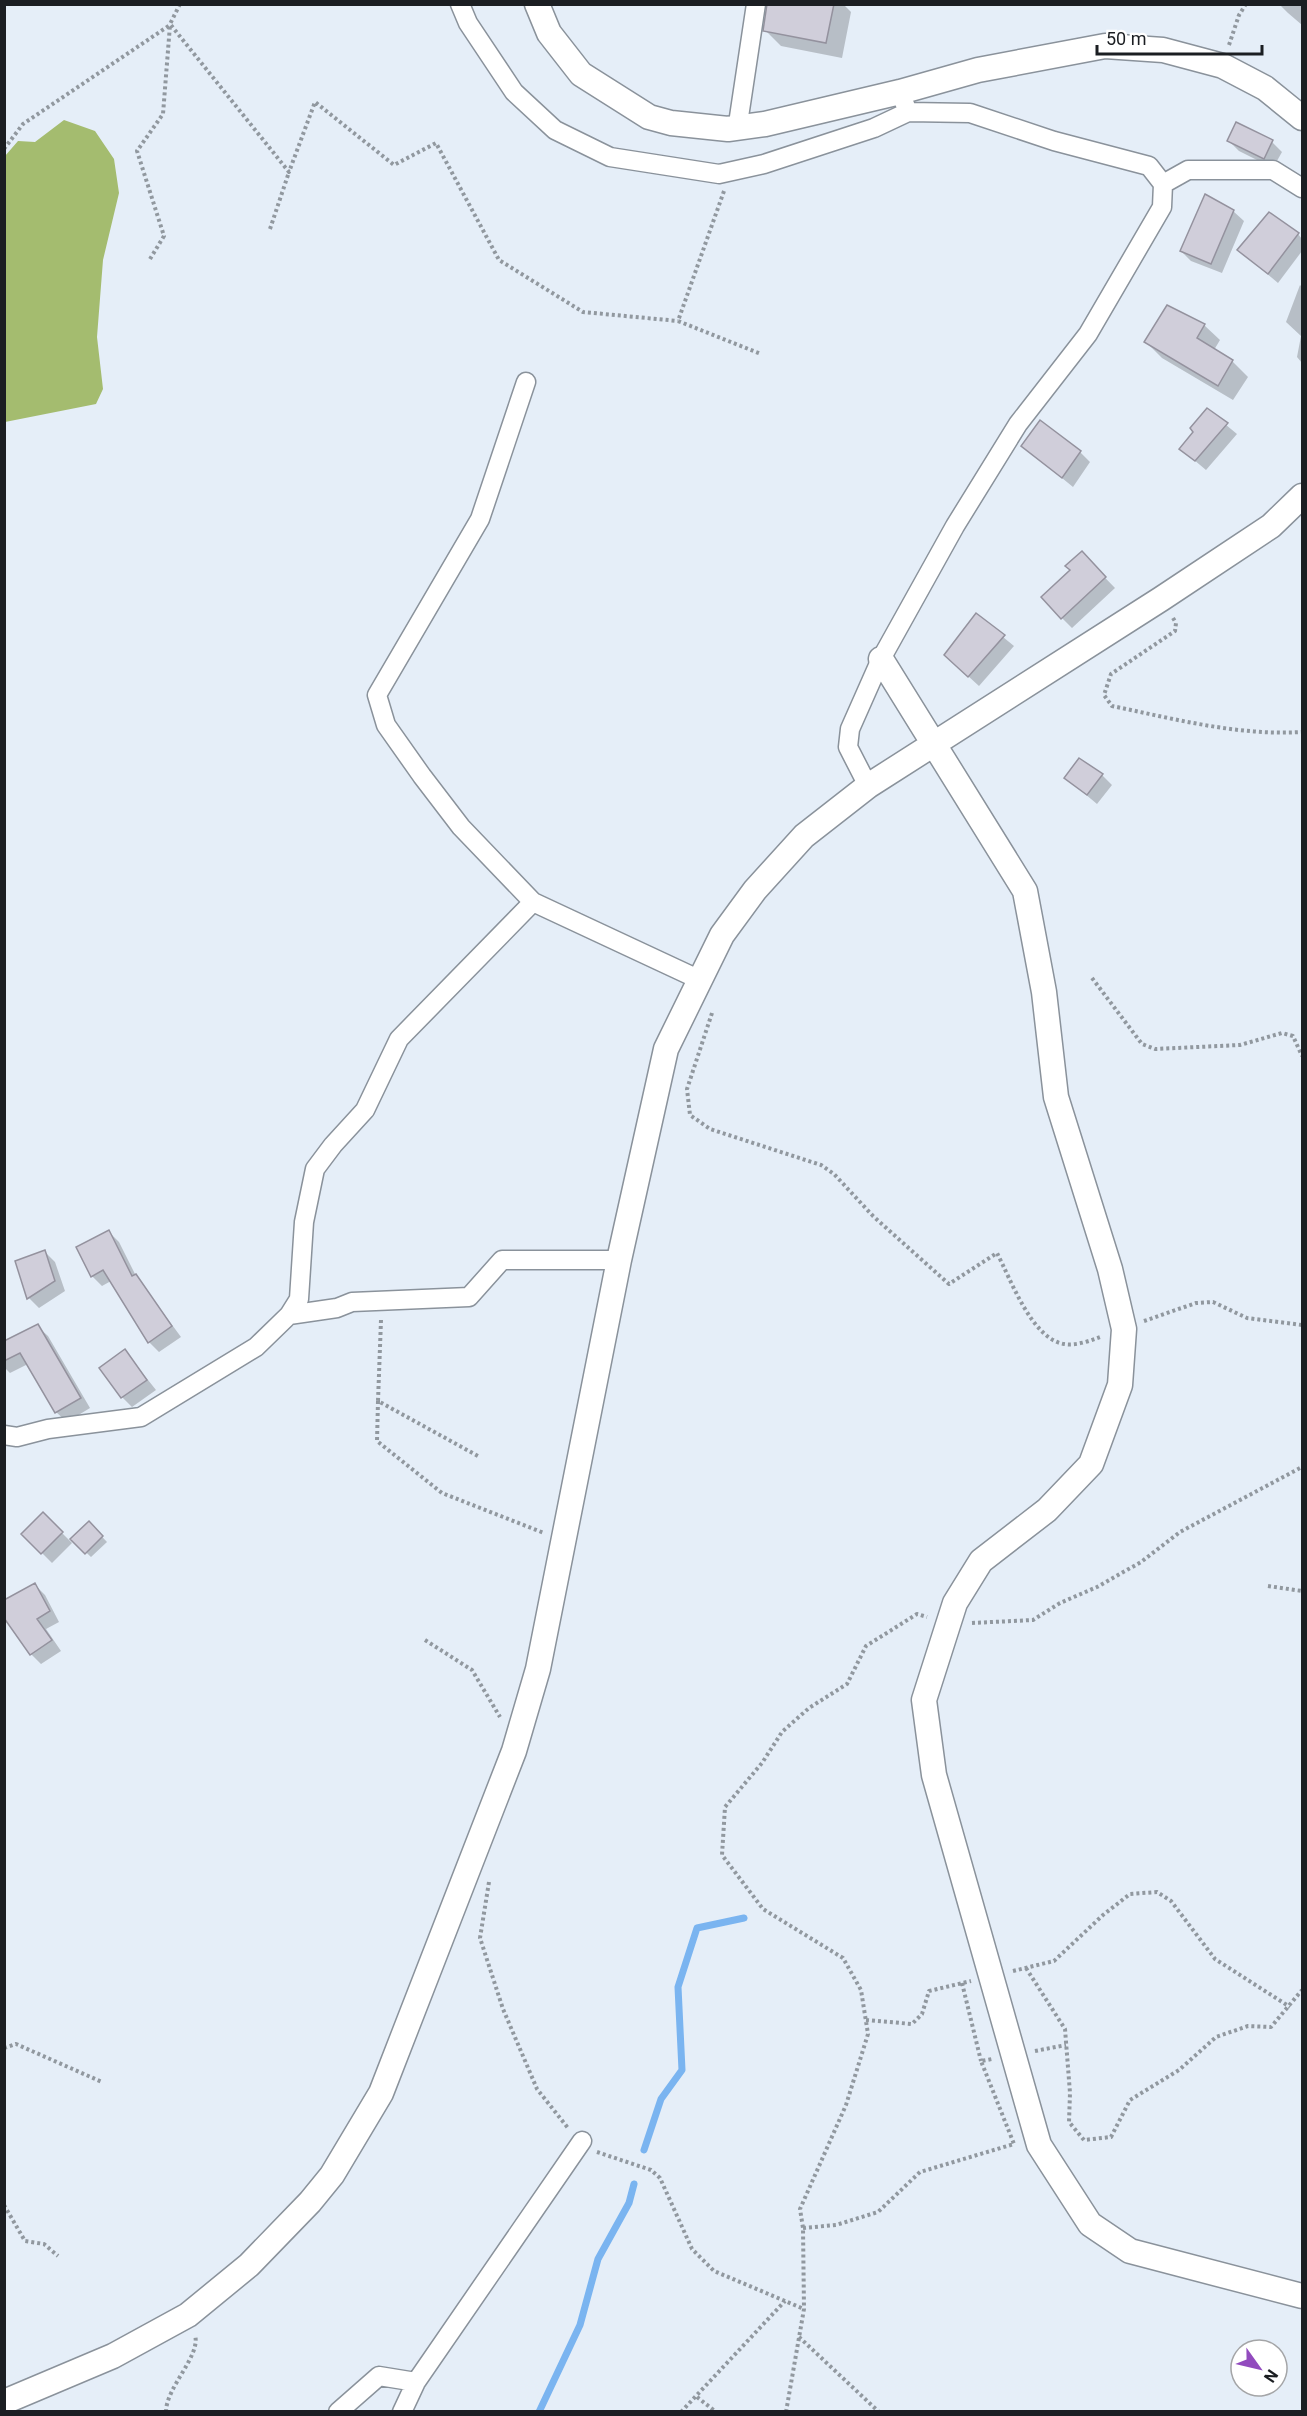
<svg xmlns="http://www.w3.org/2000/svg" width="1307" height="2416" font-family="Roboto,sans-serif">
<style>
.forest{fill:#a4bc6f}
.shadow{fill:#0003}
.lines{fill:none;stroke-linecap:round;stroke-linejoin:round}
.stream{stroke:#7ab4f0;stroke-width:7}
.building{fill:#d0ceda;stroke:#94929e;stroke-width:1.5}
.street-casing{stroke:#8a929b;stroke-width:21}
.secondary-casing{stroke:#8a929b;stroke-width:27}
.path{stroke:#91989f;stroke-width:4;stroke-dasharray:3 3;stroke-linecap:butt}
.street{stroke:#fff;stroke-width:18}
.secondary{stroke:#fff;stroke-width:24}
</style>
<rect width="100%" height="100%" fill="#e5eef8"/>
<!-- forest -->
<path class="forest" d="M64,120L95,131L114,159L119,193L103,260L97,337L103,389L96,404L5,422V156L18,141L35,142Z"/>
<!-- shadow -->
<path class="shadow" d="M768,4H843L851,12L842,58L781,46L765,30Z
M1279,4H1302V25L1288,13Z
M1237,124L1272,142L1282,152L1273,168L1239,151L1229,141Z
M1233,211L1244,221L1222,273L1191,261L1181,251Z
M1298,234L1302,239V251L1278,283L1239,250Z
M1300,285L1302,287V363L1297,357L1301,336L1286,322Z
M1204,325L1220,340L1214,350L1232,361L1248,377L1233,400L1162,358L1146,342Z
M1208,410L1237,434L1206,470L1181,449Z
M1023,446L1080,452L1090,462L1073,487Z
M1081,553L1115,588L1072,628L1062,618L1072,571Z
M976,615L1014,646L979,686L956,665Z
M1102,775L1112,785L1097,804L1066,778Z
M108,1231L119,1242L136,1276L181,1337L159,1352L149,1342L111,1281L102,1286L92,1276Z
M45,1252L55,1262L65,1291L39,1308L29,1298L16,1262Z
M37,1326L48,1336L90,1408L67,1422L56,1412L28,1364L10,1373L4,1367V1342Z
M125,1351L156,1390L132,1407L122,1397Z
M43,1514L72,1543L52,1563L23,1534Z
M89,1523L107,1542L91,1557L72,1539Z
M35,1585L45,1595L59,1622L46,1629L61,1651L41,1664L31,1654Z"/>
<g class="lines">
<!-- stream -->
<path class="stream" d="M644,2150L661,2099L682,2070L678,1987L697,1928L744,1918
M539,2412L580,2325L598,2259L629,2203L634,2184"/>
</g>
<!-- building -->
<path class="building" d="M767,4H834L826,43L763,31Z
M1236,122L1273,140L1264,159L1227,141Z
M1205,194L1234,210L1211,264L1180,251Z
M1269,212L1299,233L1268,274L1237,250Z
M1167,305L1205,324L1197,338L1233,360L1218,386L1144,342Z
M1207,408L1228,423L1195,461L1179,449L1193,432L1190,428Z
M1040,420L1081,451L1062,478L1021,446Z
M1082,551L1106,577L1061,619L1041,597L1070,570L1065,566Z
M976,613L1005,635L968,677L944,655Z
M1079,758L1103,774L1087,795L1064,778Z
M109,1230L132,1276L136,1274L172,1326L148,1343L103,1270L91,1277L76,1247Z
M45,1250L55,1281L27,1299L15,1261Z
M38,1324L81,1398L55,1413L20,1353L4,1361V1341Z
M125,1349L147,1380L121,1398L99,1368Z
M43,1512L63,1532L41,1554L21,1534Z
M89,1521L103,1536L85,1554L70,1539Z
M35,1583L50,1611L37,1619L52,1640L30,1655L4,1618V1600Z"/>
<g class="lines">
<!-- street casing -->
<g class="street-casing">
<path id="street" d="M460,4L468,23L514,92L555,130L610,157L719,174L764,164L874,128L908,112
M743,126L739,117L756,4
M1163,184L1188,170H1273L1302,188
M526,382L480,519L377,695L386,725L422,776L461,827L533,902L698,979
M868,786L848,747L850,729L881,659L955,526L1018,424L1088,334L1162,207L1163,184L1149,166L1054,141L970,113L908,112L900,92
M289,1315L337,1308L352,1302L469,1297L502,1260H619
M4,1435L17,1437L48,1429L141,1417L256,1347L289,1315L299,1299L304,1222L315,1169L333,1145L365,1110L399,1039L533,902
M416,2382L582,2141
M338,2412L379,2376L416,2382L402,2412"/>
</g>
<!-- secondary casing -->
<g class="secondary-casing">
<path id="secondary" d="M537,4L549,33L581,74L649,117L671,123L728,129L765,124L900,92L978,70L1105,46L1163,50L1223,66L1265,88L1302,118
M881,659L1025,891L1044,992L1056,1097L1110,1269L1124,1329L1120,1385L1091,1464L1047,1510L981,1561L955,1603L924,1700L934,1775L1039,2145L1090,2224L1130,2251L1302,2296
M4,2402L113,2356L188,2315L249,2265L310,2202L332,2175L381,2093L514,1751L538,1669L619,1260L666,1049L722,935L755,890L804,836L868,786L1161,599L1271,526L1302,496"/>
</g>
<!-- path -->
<path class="path" d="M180,4L170,24L289,172L315,102L394,165L436,143L499,260L583,312L678,321
M1229,45L1239,15L1246,4
M4,149L23,124L170,25
M724,191L678,321L761,354
M270,229L289,172
M150,259L164,236L137,151L163,114L170,25
M1173,618L1176,623L1175,631L1111,674L1104,695L1112,706C1175,719 1238,736 1302,732
M1092,978L1142,1044L1155,1049L1240,1045L1282,1033L1293,1036L1302,1056
M712,1013L687,1089L690,1115L710,1129L821,1165L834,1174L873,1216L949,1284L997,1253C1011,1280 1032,1339 1064,1344C1076,1346 1089,1341 1100,1337
M381,1320L378,1401L478,1456
M1144,1321L1196,1303L1213,1302L1247,1318L1302,1325
M378,1401L377,1441L442,1493L544,1533
M1268,1586L1302,1591
M972,1623L1033,1620L1060,1603L1097,1587L1141,1562L1180,1532L1302,1467
M425,1640L472,1670L500,1717
M489,1882L480,1938L503,2009L537,2089L568,2128
M1026,1968L1065,2029L1070,2093L1069,2122L1084,2140L1111,2137L1130,2100L1179,2070L1216,2037L1248,2026L1271,2027L1302,1990
M1013,1971L1054,1961L1103,1915L1130,1894L1157,1892L1171,1901L1215,1959L1290,2007
M962,1983L981,2061
M866,2020L912,2024L922,2014L929,1991L971,1981
M4,2048L16,2044L102,2082
M1035,2051L1066,2045
M597,2152L651,2170L660,2178L692,2249L714,2271L804,2309
M4,2205L25,2241L44,2244L58,2256
M803,2228L836,2225L878,2212L920,2172L1014,2144L981,2061L992,2059
M799,2337L879,2412
M697,2397L716,2412
M166,2412C166,2387 201,2356 195,2335
M681,2412L785,2301
M786,2412L804,2309L803,2228L800,2209L846,2105L868,2034L861,1990L843,1958L763,1909L722,1855L725,1807L762,1763L782,1732L809,1708L847,1684L866,1646L917,1614L927,1617"/>
<!-- street -->
<use href="#street" class="street"/>
<!-- secondary -->
<use href="#secondary" class="secondary"/>
</g>
<!-- border -->
<rect width="1307" height="2416" fill="none" stroke="#1b1e22" stroke-width="12"/>
<!-- north arrow -->
<g transform="translate(1259 2368) rotate(124)"><circle r="28" fill="#ffffff" stroke="#a4a5a7" stroke-width="1.5"/>
<path d="M0-4.5L10 22L0 15L-10 22Z" fill="#924bbe"/>
<text y="-9" font-size="16" font-weight="bold" text-anchor="middle" fill="#1b1e22">N</text>
</g>
<!-- scale -->
<path d="M1097 45v9h165v-9" fill="none" stroke="#1b1e22" stroke-width="3"/>
<text x="1106" y="45" font-size="18" fill="#1b1e22" stroke="#ffffff" stroke-width="4.5" paint-order="stroke">50 m</text>
</svg>
